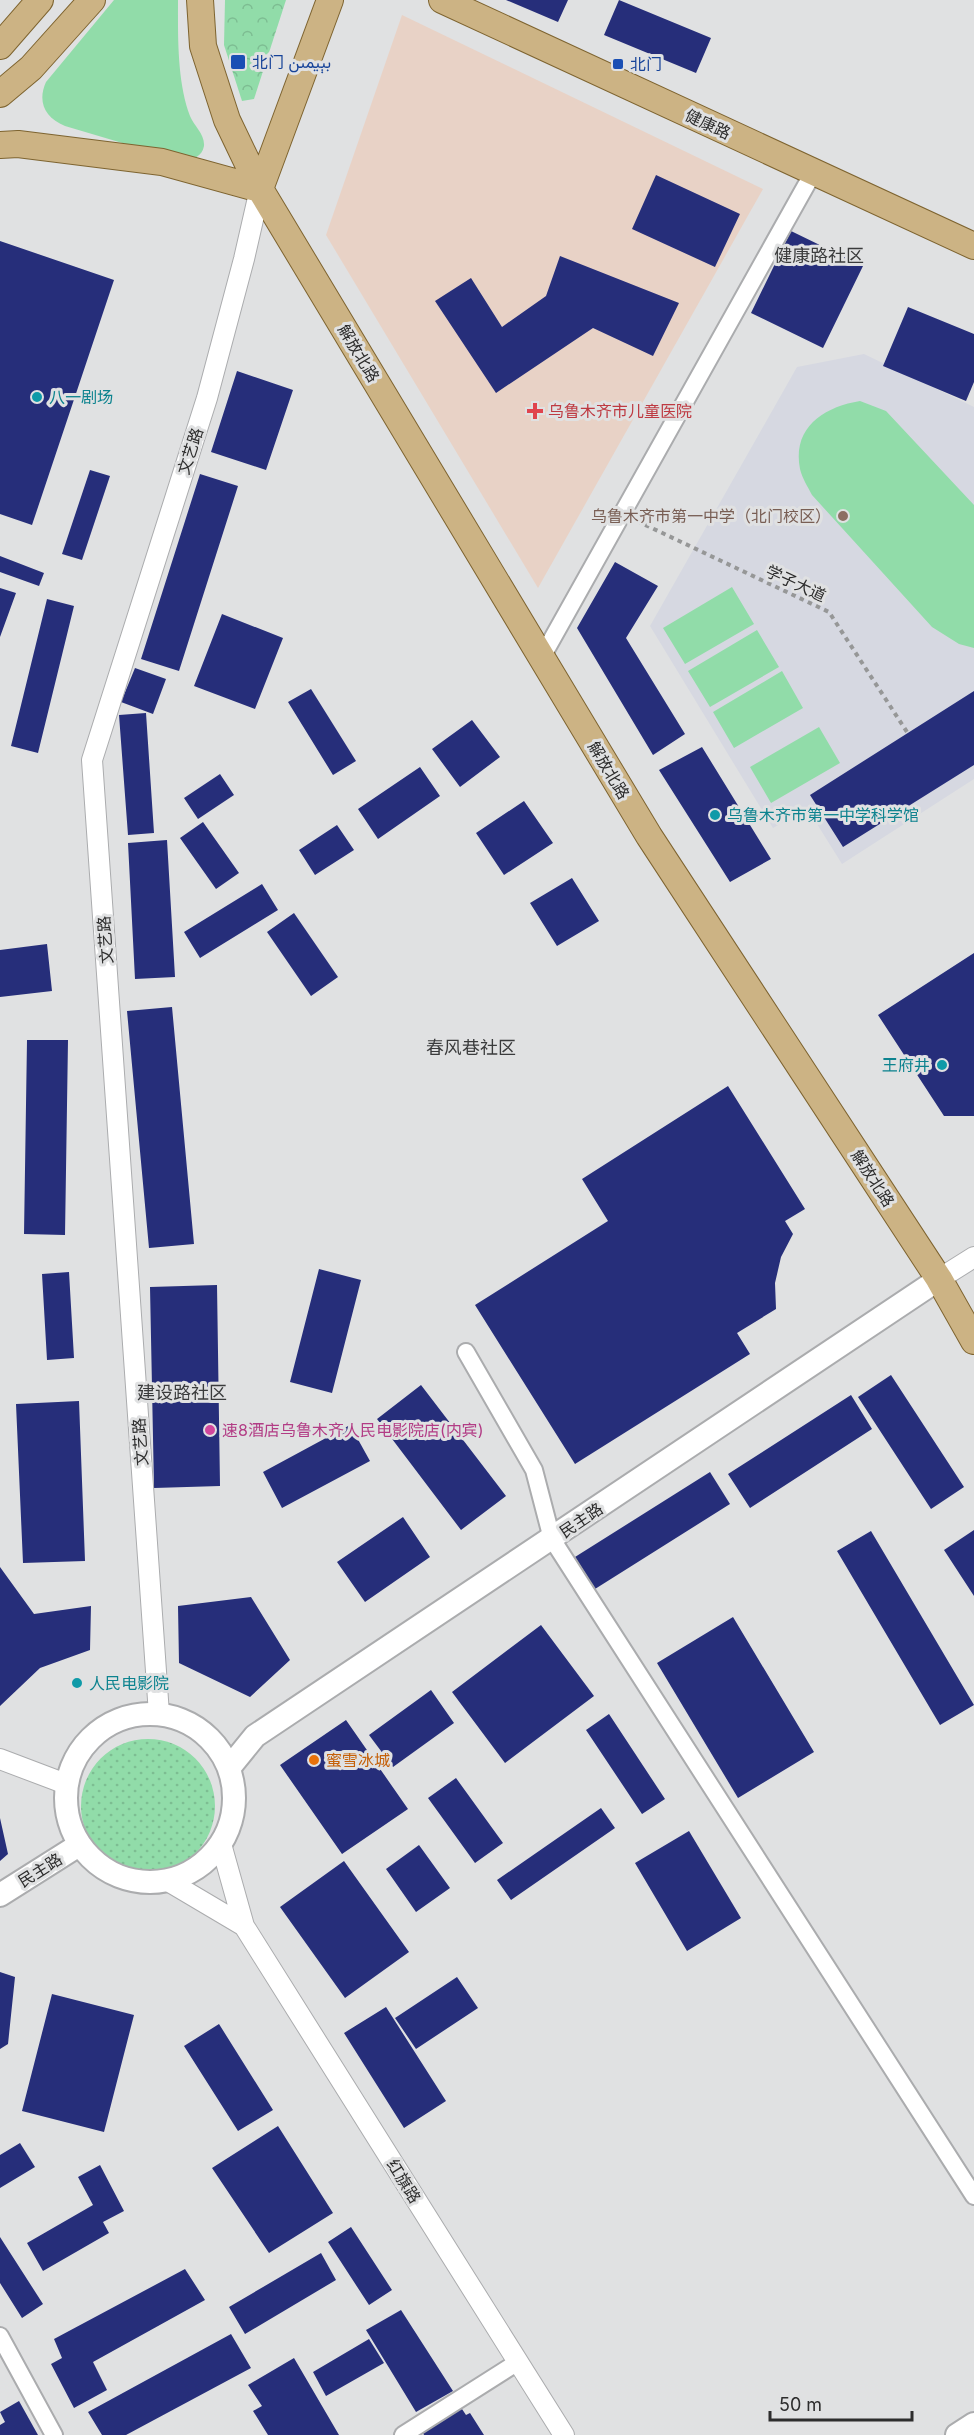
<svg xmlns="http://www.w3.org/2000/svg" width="974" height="2435" font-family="Inter,Vazirmatn,'Noto Sans SC',sans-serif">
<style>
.built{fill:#d6d8e1}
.medical{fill:#e8d2c6}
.grass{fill:#91dca9}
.forest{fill:url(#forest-crowns)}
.garden{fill:url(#garden-dots)}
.building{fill:#262e7a}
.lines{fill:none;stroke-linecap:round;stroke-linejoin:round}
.minor-casing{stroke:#abacae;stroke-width:20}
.tertiary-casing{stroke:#abacae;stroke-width:22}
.secondary-casing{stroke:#abacae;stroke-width:26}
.primary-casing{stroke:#7e6430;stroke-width:28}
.path{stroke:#969797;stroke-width:4;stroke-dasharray:4.5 4.5;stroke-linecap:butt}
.minor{stroke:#fff;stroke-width:16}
.tertiary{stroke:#fff;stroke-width:20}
.secondary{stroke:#fff;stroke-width:22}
.primary{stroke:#ccb384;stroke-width:26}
.transit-dot{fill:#1a4fb4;stroke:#e0e1e2;stroke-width:2}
.culture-dot{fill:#0f9aa8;stroke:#e0e1e2;stroke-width:2}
.health-dot{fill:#e0444e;stroke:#e0e1e2;stroke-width:2}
.education-dot{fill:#8d6e63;stroke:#e0e1e2;stroke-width:2}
.hotel-dot{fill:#d1479c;stroke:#e0e1e2;stroke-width:2}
.food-dot{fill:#e8710a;stroke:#e0e1e2;stroke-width:2}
.labels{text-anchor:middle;stroke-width:6;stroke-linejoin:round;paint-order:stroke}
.transit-label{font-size:16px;fill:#164399;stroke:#e0e1e2;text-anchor:start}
.street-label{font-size:16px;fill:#2d2d2d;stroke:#e0e1e2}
.culture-label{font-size:16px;fill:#0d838f;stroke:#e0e1e2;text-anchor:start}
.health-label{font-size:16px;fill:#be3a42;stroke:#e0e1e2;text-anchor:start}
.education-label{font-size:16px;fill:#785e54;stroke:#e0e1e2;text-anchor:end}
.hotel-label{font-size:16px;fill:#b23c85;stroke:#e0e1e2;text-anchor:start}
.food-label{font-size:16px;fill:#c56008;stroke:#e0e1e2;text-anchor:start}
.neighbourhood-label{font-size:18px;fill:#3a3b3c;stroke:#e0e1e2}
</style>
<defs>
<pattern id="forest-crowns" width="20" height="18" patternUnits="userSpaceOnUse" patternTransform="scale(1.5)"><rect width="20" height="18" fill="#91dca9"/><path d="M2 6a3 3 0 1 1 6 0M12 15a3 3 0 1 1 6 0" fill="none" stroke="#7dbd92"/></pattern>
<pattern id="garden-dots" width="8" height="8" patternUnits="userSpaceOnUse" patternTransform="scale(1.5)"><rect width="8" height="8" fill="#91dca9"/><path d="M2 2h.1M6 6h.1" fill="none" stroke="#7dbd92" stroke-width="1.8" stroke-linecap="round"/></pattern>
</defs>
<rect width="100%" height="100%" fill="#e0e1e2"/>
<!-- built -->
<path class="built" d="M864,354L974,407V779L842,864L807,808L773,828L650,626L797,367Z"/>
<!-- medical -->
<path class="medical" d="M402,15L763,189L538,588L326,235Z"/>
<!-- grass -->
<path class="grass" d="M114,0H178C178,37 177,81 190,116C194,126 205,134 204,146C202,157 193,159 183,161L65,126C45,118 37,102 46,82Z
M860,401L886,411L974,505V648L959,644L932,627L812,495C808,487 802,478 800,469C792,428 823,407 860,401Z
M732,587L754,624L685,664L663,628Z
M757,630L779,667L710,707L688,671Z
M782,671L803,708L734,748L713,712Z
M819,727L840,763L771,803L750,767Z"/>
<!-- forest -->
<path class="forest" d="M225,0H286L254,99L242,101L224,45Z"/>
<!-- garden -->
<path class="garden" d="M81 1806a67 67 0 1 1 134 0a67 67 0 1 1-134 0Z"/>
<!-- building -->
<path class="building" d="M506,0H568L558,22Z
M619,0L711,38L696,73L604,35Z
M656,175L740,214L715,267L632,229Z
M791,231L863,266L823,348L751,313Z
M0,241L114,280L32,525L0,514Z
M560,256L679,303L653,356L593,328L496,393L435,301L471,278L502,327L546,296Z
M908,307L974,334V382L966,401L883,366Z
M237,371L293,390L266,470L211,452Z
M90,470L110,476L82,560L62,554Z
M200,474L238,486L179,671L141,659Z
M0,556L44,573L39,586L0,572Z
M615,562L658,586L626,638L685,734L653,755L577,628Z
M0,588L16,593L0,637Z
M47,599L74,606L38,753L11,746Z
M222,614L283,638L255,709L194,686Z
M135,668L166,679L153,714L121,702Z
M311,689L356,761L333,775L288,702Z
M974,691V765L843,847L810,795Z
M146,713L154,833L128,835L119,715Z
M472,720L500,757L460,787L432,749Z
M702,747L771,859L730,882L659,770Z
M420,767L440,796L378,839L358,809Z
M220,774L234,795L198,819L184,798Z
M524,801L553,843L504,875L476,833Z
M203,822L239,873L216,889L180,838Z
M337,825L354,850L315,875L299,850Z
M167,840L175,977L135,979L128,843Z
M572,878L599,921L557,946L530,903Z
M262,884L278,910L200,958L184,932Z
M294,913L338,977L311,996L267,932Z
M47,944L52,991L0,997V950Z
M974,953V1116H944L878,1015Z
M172,1007L194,1244L149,1248L127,1011Z
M27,1040H68L65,1235L24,1234Z
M728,1086L805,1209L785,1221L793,1234L781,1257L775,1283L776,1309L737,1333L750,1354L575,1464L475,1305L608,1221L582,1179Z
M319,1269L361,1280L332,1393L290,1382Z
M69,1272L74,1358L47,1360L42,1274Z
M217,1285L220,1486L154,1488L150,1287Z
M891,1375L964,1487L931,1509L858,1397Z
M421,1385L506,1496L461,1530L377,1419Z
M851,1395L872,1429L750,1508L728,1474Z
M79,1401L85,1561L23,1563L16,1404Z
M350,1425L370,1461L282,1508L263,1472Z
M710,1472L730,1504L595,1589L575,1557Z
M403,1517L430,1557L365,1602L337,1562Z
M974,1530V1596L944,1550Z
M871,1531L974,1705L940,1725L837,1551Z
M0,1567L34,1614L91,1606L90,1650L40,1668L0,1706Z
M251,1597L290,1660L250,1697L179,1663L178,1606Z
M733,1617L814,1752L738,1798L657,1663Z
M541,1625L594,1696L505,1763L452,1692Z
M431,1690L454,1723L393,1767L369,1735Z
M609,1714L665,1799L642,1814L586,1730Z
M346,1720L408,1809L342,1854L280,1765Z
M456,1778L503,1843L475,1863L428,1798Z
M601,1808L615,1828L511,1900L497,1880Z
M0,1818L8,1854L0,1861Z
M689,1831L741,1918L687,1951L635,1863Z
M419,1845L450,1888L416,1912L386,1869Z
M344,1861L409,1952L345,1998L280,1907Z
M0,1972L15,1977L8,2044L0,2049Z
M457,1977L478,2008L416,2049L395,2018Z
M52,1994L134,2015L104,2132L22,2111Z
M386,2007L446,2101L404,2128L344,2033Z
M219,2024L273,2110L238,2131L184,2046Z
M278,2126L333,2213L269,2253L212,2168Z
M20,2143L35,2167L0,2188V2155Z
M100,2165L124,2211L103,2222L109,2233L43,2271L27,2243L93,2205L78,2177Z
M351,2227L392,2290L369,2305L328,2242Z
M0,2237L43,2304L22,2318L0,2283Z
M321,2253L336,2280L245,2334L229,2307Z
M185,2269L205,2300L93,2362L107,2390L74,2408L51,2364L62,2358L54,2339Z
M401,2310L453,2391L416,2412L366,2330Z
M231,2334L251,2368L126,2435H102L88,2412Z
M369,2339L384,2363L326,2396L313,2372Z
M294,2358L339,2435H268L253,2411L262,2406L248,2385Z
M19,2401L38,2435H0V2425L5,2422L0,2412Z
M460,2406L466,2415L470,2413L484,2435H424L421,2430Z"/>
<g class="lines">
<!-- minor casing -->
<g class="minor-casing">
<path id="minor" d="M542,657L813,173
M466,1352L534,1470L552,1539L974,2196
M0,2336L54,2435
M403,2435L518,2362"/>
</g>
<!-- tertiary casing -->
<g class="tertiary-casing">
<path id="tertiary" d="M939,1279L974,1257
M159,1714L92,760L207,398L244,259L260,189
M0,1759L66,1784
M221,1844L244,1926L564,2435
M168,1881L244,1926"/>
</g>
<!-- secondary casing -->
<g class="secondary-casing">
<path id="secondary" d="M66 1798a84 84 0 1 1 168 0a84 84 0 1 1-168 0Z
M229,1768L255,1736L939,1279
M0,1895L79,1845
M957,2435L974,2424"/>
</g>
<!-- primary casing -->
<g class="primary-casing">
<path id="primary" d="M200,0L203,46L227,120L260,189L649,836L939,1279L974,1341
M442,0L974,246
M0,46L40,0
M0,94L31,68L92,0
M0,145L18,144L162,162L260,189
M260,189L330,0"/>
</g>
<!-- path -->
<path class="path" d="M637,521L829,612L907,732"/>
<!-- minor -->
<use href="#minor" class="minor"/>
<!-- tertiary -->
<use href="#tertiary" class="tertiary"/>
<!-- secondary -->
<use href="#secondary" class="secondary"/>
<!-- primary -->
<use href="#primary" class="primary"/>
</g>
<!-- markers -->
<g class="transit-dot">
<rect x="230" y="54" width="16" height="16" rx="3"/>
<rect x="612" y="58" width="12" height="12" rx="3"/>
</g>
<g class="culture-dot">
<circle cx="37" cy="397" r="6"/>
<circle cx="715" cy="815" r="6"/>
<circle cx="942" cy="1065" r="6"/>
<circle cx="77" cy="1683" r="6"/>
</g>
<path class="health-dot" d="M532 402h6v6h6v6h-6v6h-6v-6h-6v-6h6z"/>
<circle class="education-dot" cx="843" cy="516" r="6"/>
<circle class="hotel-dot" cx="210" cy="1430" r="6"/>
<circle class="food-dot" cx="314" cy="1760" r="6"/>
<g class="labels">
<!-- transit labels -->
<g class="transit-label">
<text x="252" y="68">北门 بېيمىن</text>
<text x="630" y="70">北门</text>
</g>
<!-- street labels -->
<g class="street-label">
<text transform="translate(708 124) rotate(25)" y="6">健康路</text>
<text transform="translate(359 353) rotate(59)" y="6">解放北路</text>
<text transform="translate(190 451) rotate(-72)" y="6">文艺路</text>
<text transform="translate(796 583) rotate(25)" y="6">学子大道</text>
<text transform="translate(609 770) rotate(59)" y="6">解放北路</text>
<text transform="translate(105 940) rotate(-94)" y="6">文艺路</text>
<text transform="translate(873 1178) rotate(57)" y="6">解放北路</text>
<text transform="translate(140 1442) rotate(-94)" y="6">文艺路</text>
<text transform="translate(581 1520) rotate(-34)" y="6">民主路</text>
<text transform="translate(40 1870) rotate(-32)" y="6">民主路</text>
<text transform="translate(404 2181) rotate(58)" y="6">红旗路</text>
</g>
<!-- culture labels -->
<g class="culture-label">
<text x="49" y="403">八一剧场</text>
<text x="727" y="821">乌鲁木齐市第一中学科学馆</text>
<text x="930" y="1071" text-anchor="end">王府井</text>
<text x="89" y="1689">人民电影院</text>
</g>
<!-- health labels -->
<g class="health-label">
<text x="548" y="417">乌鲁木齐市儿童医院</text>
</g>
<!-- education labels -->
<g class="education-label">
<text x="831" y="522">乌鲁木齐市第一中学（北门校区）</text>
</g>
<!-- hotel labels -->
<g class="hotel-label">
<text x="222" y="1436">速8酒店乌鲁木齐人民电影院店(内宾)</text>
</g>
<!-- food labels -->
<g class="food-label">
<text x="326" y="1766">蜜雪冰城</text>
</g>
<!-- neighbourhood labels -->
<g class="neighbourhood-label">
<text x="819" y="262">健康路社区</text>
<text x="471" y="1054">春风巷社区</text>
<text x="182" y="1399">建设路社区</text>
</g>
</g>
<!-- scale -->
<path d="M770 2411v9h142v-9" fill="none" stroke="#2d2d2d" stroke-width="3"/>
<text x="779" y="2411" font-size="18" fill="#2d2d2d" stroke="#e0e1e2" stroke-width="4.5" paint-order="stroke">50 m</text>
</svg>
